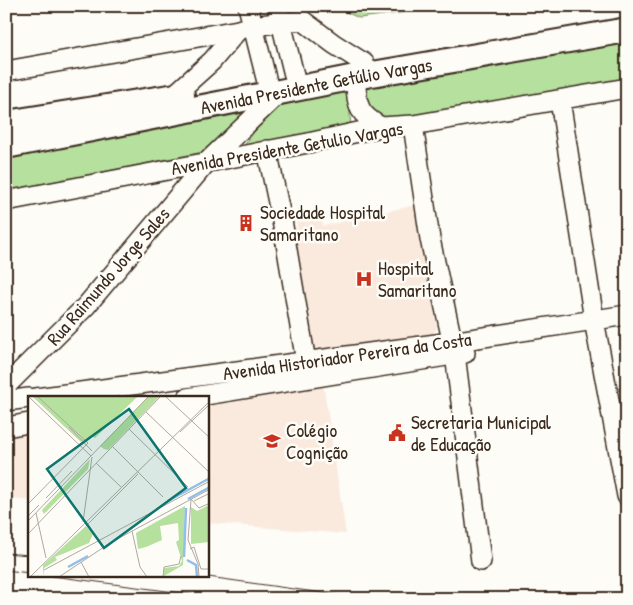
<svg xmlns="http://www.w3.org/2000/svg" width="633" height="605" font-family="'Patrick Hand',sans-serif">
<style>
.built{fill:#faeade}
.green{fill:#b5e09e;stroke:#78855e}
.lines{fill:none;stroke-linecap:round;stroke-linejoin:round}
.minor-casing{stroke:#3b2a1e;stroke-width:22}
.major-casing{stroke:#3b2a1e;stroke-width:28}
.minor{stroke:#fdfcf7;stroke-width:19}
.major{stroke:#fdfcf7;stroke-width:24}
.tram{stroke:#3b2a1e;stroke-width:1}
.labels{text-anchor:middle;stroke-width:5;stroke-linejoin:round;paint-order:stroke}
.street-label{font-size:19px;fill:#3b2a1e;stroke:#fdfcf7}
.poi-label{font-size:19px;fill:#3b2a1e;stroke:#fdfcf7;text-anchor:start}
.inset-river{fill:none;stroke:#91beeb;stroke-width:2.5}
.inset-road{fill:none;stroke:#afa8a0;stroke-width:1}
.view{fill:#0f766e;fill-opacity:0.15;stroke:#0f766e;stroke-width:2.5}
.inset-edge{fill:none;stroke:#3b2a1e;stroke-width:2.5}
</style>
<rect width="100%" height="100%" fill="#fdfcf7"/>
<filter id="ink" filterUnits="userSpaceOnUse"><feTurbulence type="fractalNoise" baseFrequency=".02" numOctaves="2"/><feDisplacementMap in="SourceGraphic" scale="10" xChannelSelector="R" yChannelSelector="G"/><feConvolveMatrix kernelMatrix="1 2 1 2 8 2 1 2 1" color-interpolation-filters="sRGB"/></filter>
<g filter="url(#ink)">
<!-- built -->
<path class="built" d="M415,205L437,328L432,335L317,353L312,347L292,231L297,229L296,222L322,219L323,226Z
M322,375L346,534L208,523V398Z
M29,423V501L6,498V427Z"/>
<!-- green -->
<path class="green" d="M343,6H457L359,18L341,10Z
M627,30V85L413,125L369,120L355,77Z
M348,88L351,128L243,147L272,108Z
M252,106L208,151L6,191V154Z"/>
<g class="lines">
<!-- minor casing -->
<g class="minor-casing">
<path id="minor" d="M248,6L270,94
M277,6L294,75
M302,20L334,44L364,63
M6,71L238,30L251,26L302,20
M355,77C358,105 355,112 381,127
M173,96L212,61L238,30
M560,100L594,320L627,496
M413,125L430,239L455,354L481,561
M267,150L283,226L306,362
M6,201L308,143L381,127L413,125L627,88
M6,386L86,306L207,162L281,91
M36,398L451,342L627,315
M187,398L465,353
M6,401L29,398
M6,427L29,423"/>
</g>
<!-- major casing -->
<g class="major-casing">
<g id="major">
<path d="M6,123L182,95"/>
<path id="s1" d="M6,146L355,77L627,30"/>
</g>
</g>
<!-- minor -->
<use href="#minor" class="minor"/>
<!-- major -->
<use href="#major" class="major"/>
<!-- tram -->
<path class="tram" d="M6,553L29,555
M6,570L29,573
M52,576L228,599
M201,576L365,599"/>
</g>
</g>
<!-- icons -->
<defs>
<g id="building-bare" transform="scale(1.35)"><path d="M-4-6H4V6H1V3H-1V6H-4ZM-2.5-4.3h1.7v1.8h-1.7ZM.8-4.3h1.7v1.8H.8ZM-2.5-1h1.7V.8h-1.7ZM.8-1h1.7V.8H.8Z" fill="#c8321e" stroke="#fdfcf7" stroke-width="2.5" paint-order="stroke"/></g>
<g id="hospital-bare" transform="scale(1.35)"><path d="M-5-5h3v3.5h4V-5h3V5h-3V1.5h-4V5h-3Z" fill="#c8321e" stroke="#fdfcf7" stroke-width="2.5" paint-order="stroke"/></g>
<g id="civic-bare" transform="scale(1.35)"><path d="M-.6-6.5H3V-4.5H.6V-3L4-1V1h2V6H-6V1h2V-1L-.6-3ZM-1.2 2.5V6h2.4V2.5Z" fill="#c8321e" stroke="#fdfcf7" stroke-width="2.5" paint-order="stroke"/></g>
<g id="school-bare" transform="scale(1.35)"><path d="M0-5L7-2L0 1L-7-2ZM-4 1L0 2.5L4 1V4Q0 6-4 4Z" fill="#c8321e" stroke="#fdfcf7" stroke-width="2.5" paint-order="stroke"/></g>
</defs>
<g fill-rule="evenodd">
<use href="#building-bare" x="246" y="223"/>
<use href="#hospital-bare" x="364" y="279"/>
<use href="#civic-bare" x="397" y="433"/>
<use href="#school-bare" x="272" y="441"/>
</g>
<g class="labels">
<!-- street labels -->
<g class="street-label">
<text dy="7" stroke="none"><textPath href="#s1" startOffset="316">Avenida Presidente Getúlio Vargas</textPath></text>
<text transform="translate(287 148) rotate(-10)" y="7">Avenida Presidente Getulio Vargas</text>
<text transform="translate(108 276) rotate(-49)" y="7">Rua Raimundo Jorge Sales</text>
<text transform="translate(347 356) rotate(-8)" y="7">Avenida Historiador Pereira da Costa</text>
</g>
<!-- poi labels -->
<g class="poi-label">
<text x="260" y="219">Sociedade Hospital<tspan x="260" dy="22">Samaritano</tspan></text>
<text x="378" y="275">Hospital<tspan x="378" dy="22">Samaritano</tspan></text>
<text x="411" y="429">Secretaria Municipal<tspan x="411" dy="22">de Educação</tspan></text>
<text x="286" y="437">Colégio<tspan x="286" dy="22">Cognição</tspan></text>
</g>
</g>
<!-- overview -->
<g transform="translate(28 396)">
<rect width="181" height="181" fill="#fdfcf7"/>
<path d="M5,1H109L67,42L64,40L53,46ZM120,1H131L80,54L76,53L72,50ZM62,63L60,73L16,118L14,114ZM181,109V146L163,148V111L169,115ZM157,110L155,169L136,180V172L151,170L154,165L148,146L151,144L150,127L132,130L134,144L118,151L110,153L108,137ZM58,130L65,138L61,147L27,161L29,164L16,172L15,181V169Z" fill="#b5e09e"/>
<path class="inset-river" d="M160,103L182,91M140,105L182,82M156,161L158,112M159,164L168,169L169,181M40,171L60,160"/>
<path class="inset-road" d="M1,1L63,60M10,1L60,47M138,1L182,42M118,16L182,77M41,31L64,55M101,33L160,91M152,36L182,8M84,50L135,101M68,67L93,91M18,102L44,75M163,103L171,112L182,107M163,104L160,144L170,168L171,181M166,105L182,97M0,108L60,47M8,117L18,162M0,120L11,109M0,125L120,1M55,126L64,61M58,130L110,78M104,135L112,171L119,181M0,138L132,1M162,153L166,151L173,173H182M53,166L61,181M16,174L182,85M2,181L182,5M31,181L82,147L182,93M135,181L136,171L151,168L153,160"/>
<path class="view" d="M101,13L158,92L76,152L19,73Z"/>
<rect width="181" height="181" class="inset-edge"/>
</g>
<!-- margin -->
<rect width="633" height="605" fill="none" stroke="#fdfcf7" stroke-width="25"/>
<rect x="12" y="12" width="608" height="580" fill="none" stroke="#3b2a1e" stroke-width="2" filter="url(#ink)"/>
</svg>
